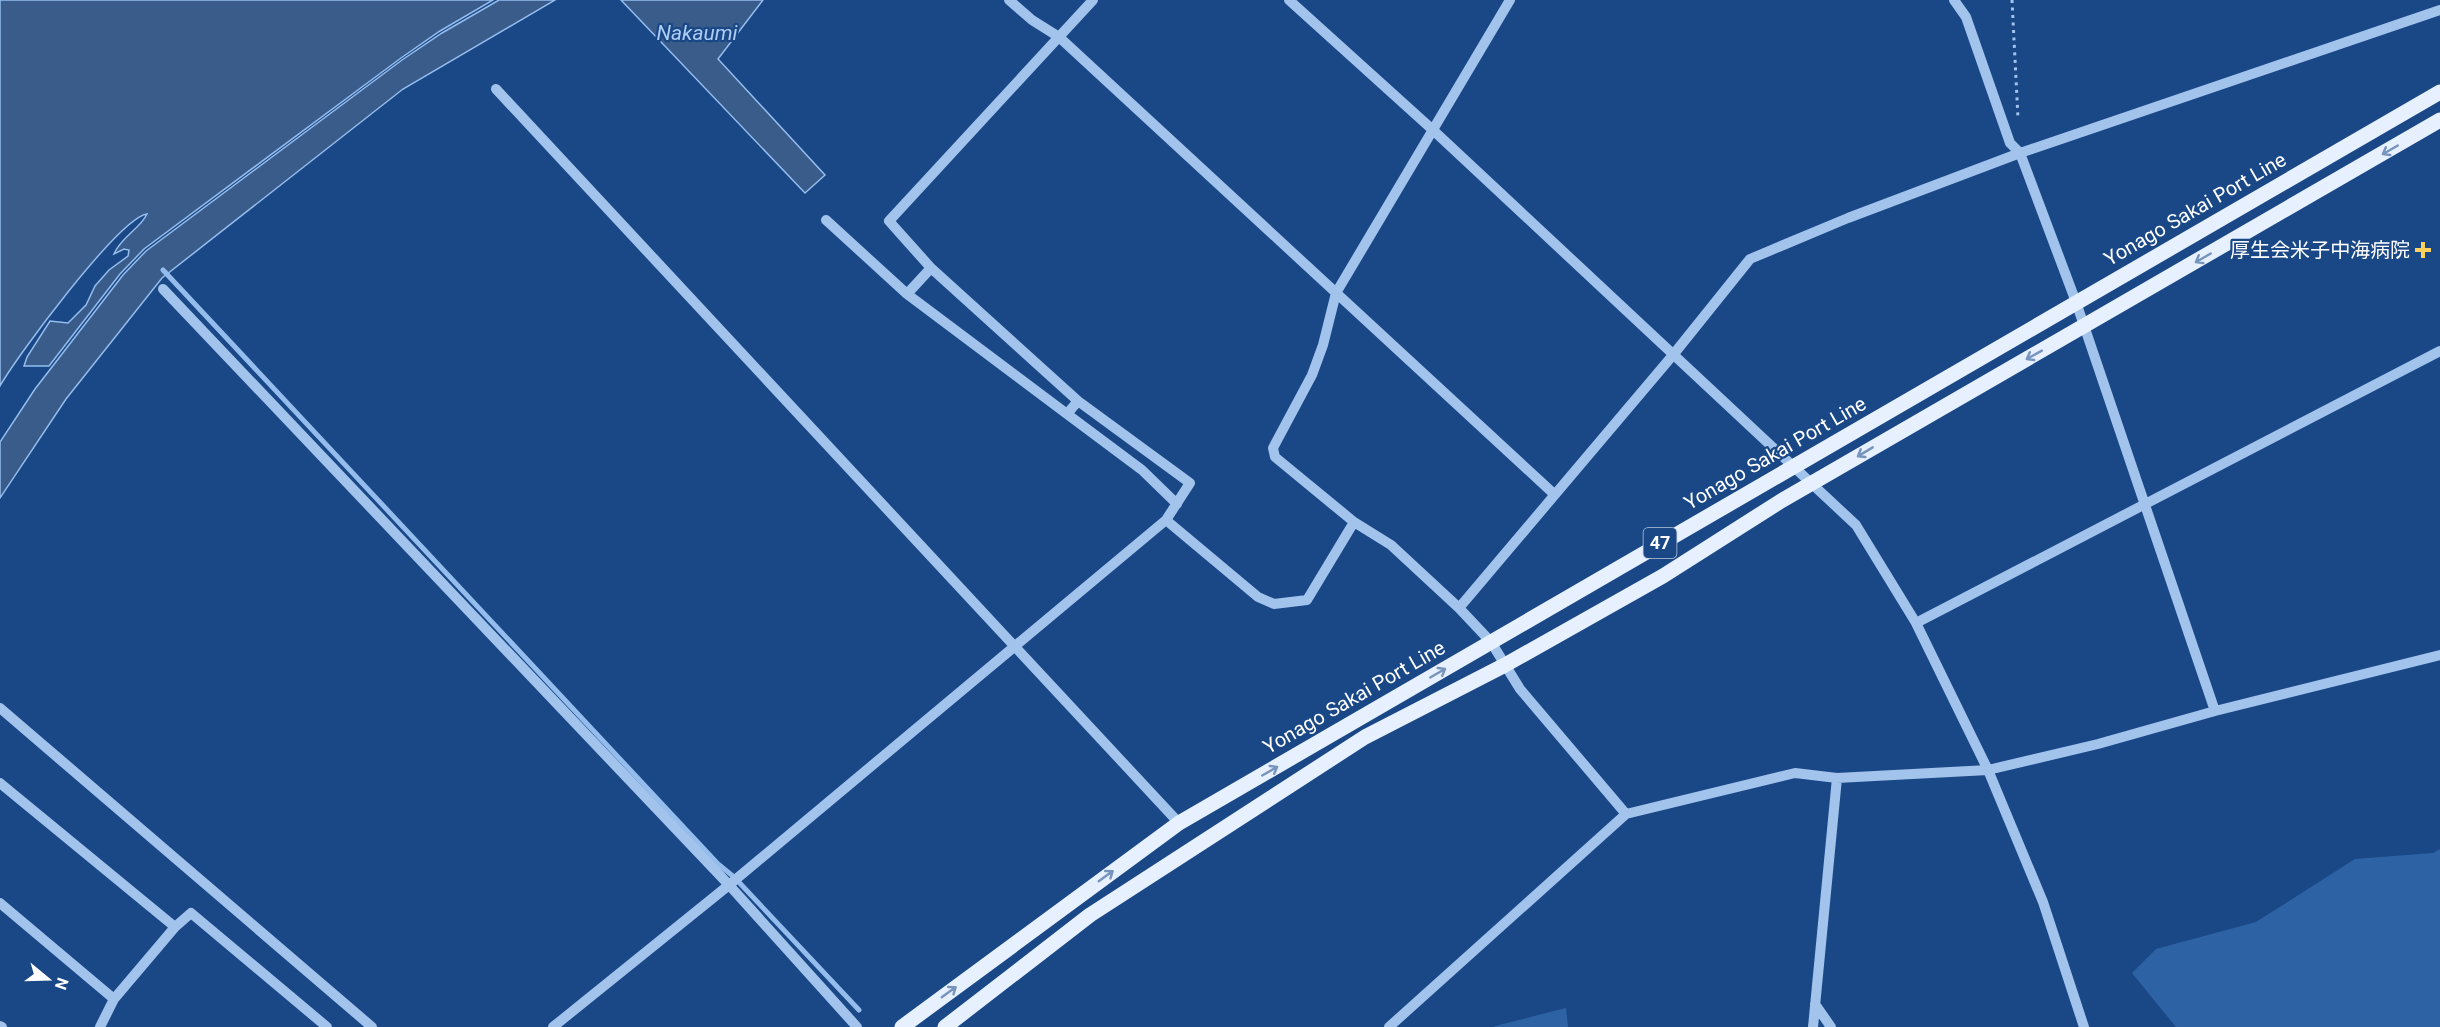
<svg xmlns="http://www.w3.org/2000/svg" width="2440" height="1027" font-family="Roboto,'Noto Sans JP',sans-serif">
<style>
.green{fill:#2d62a5}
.water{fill:#3a5c8a;stroke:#94bdee;stroke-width:1.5}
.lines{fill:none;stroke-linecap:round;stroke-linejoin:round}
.stream{stroke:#94bdee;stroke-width:5}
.path{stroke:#a2c3ec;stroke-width:3;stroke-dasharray:3 4.5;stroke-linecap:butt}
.minor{stroke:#a2c3ec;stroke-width:10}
.major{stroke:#e7f0ff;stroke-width:15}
.oneway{stroke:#7694bd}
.poi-dot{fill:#fed15d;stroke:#1a4887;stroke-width:2}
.labels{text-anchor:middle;stroke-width:4.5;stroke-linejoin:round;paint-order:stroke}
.shield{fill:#1a4887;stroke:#bac8db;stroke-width:1.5}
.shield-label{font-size:18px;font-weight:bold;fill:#fff}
.street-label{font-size:20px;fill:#fff;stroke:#1a4887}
.poi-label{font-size:20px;fill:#fff;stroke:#1a4887;text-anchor:end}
.water-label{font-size:21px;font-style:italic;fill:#adcdf4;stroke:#1a4887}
</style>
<rect width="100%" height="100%" fill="#1a4887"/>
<!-- green -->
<path class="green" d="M2440,849V1027H2176L2132,973L2156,949L2256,922L2355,859L2433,853Z
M1566,1008L1568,1027H1494L1495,1026Z"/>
<!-- water -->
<path class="water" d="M0,0H493L440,31L401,58L144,249L120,274L49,366H24L27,357L50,321L68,323L86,305L95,286L109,270L128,256L129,250L124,249L114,254C121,237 140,229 147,214C119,218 17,356 0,386Z
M499,0H555L403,89L162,278L66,399L0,498V442L35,389L123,275L146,251L402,60L442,33Z
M621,0H763L718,59L825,175L805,193Z"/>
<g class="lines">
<!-- stream -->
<path class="stream" d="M163,270L718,864L734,877L859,1010"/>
<!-- path -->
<path class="path" d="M2012,0L2018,118"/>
<!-- minor -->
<path class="minor" d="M1009,0L1032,20L1059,37L1554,494
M1289,0L1434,131L1856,525L1916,623L1988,770L2043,902L2084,1027
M1954,0L1966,17L2010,143L2020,153L2076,302L2215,711
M496,89L1179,823
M826,220L907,294
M931,268L907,294L1067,414
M163,289L729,885L857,1027
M1078,401L1067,414L1142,470L1177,504
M1166,520L1258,597L1274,604L1307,600L1354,522
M1459,608L1391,545L1354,522L1275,457L1273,448L1312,375L1323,345L1336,293L1510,0
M1916,623L2440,351
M0,708L372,1027
M0,783L175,927L114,999L100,1027
M1626,814L1520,689L1491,642L1459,608L1673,355L1750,259L1848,218L2020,153L2440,10
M0,903L114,999
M175,927L191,913L327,1027
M1815,1004L1831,1027
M0,1026L2,1027
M553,1027L729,885L1166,520L1190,483L1078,401L931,268L889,221L1093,0
M1389,1027L1626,814L1795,773L1837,778L1988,770L2098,744L2215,711L2440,655
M1813,1027L1837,778"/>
<!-- major -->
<path class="major" d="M902,1027L1179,823L2440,92
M945,1027L1090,915L1365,737L1505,665L1663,576L1781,501L2440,120"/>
</g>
<!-- one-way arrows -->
<defs><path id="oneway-shaft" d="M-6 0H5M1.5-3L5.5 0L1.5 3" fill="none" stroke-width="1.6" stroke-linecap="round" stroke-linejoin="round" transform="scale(1.5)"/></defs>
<g class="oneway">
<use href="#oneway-shaft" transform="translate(2390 150) rotate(150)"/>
<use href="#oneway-shaft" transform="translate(2203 258) rotate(150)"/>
<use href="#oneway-shaft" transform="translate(2034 355) rotate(151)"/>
<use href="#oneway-shaft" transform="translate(1865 452) rotate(149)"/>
<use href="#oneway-shaft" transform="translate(1438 673) rotate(-30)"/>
<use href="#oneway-shaft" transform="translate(1270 771) rotate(-30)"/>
<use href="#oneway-shaft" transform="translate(1106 876) rotate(-36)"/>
<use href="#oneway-shaft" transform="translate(949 992) rotate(-36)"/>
</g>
<!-- markers -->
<path class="poi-dot" d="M2420 241h6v6h6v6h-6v6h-6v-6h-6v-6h6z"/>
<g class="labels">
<!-- shield labels -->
<rect class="shield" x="1643.5" y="528" width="33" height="30" rx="4.5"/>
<g class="shield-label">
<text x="1660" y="549">47</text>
</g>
<!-- street labels -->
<g class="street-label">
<text transform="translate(2195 209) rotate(-30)" y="7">Yonago Sakai Port Line</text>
<text transform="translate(1775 453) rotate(-30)" y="7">Yonago Sakai Port Line</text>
<text transform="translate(1354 697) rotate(-30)" y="7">Yonago Sakai Port Line</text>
</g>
<!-- poi labels -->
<g class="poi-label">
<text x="2410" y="257">厚生会米子中海病院</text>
</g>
<!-- water labels -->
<g class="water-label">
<text x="697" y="40">Nakaumi</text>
</g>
</g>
<!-- north arrow -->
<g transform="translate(48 979) rotate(109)" stroke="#1a4887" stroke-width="4.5" paint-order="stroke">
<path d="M0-4.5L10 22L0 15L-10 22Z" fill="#ffffff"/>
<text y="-9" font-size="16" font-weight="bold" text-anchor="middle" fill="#ffffff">N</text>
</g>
</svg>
